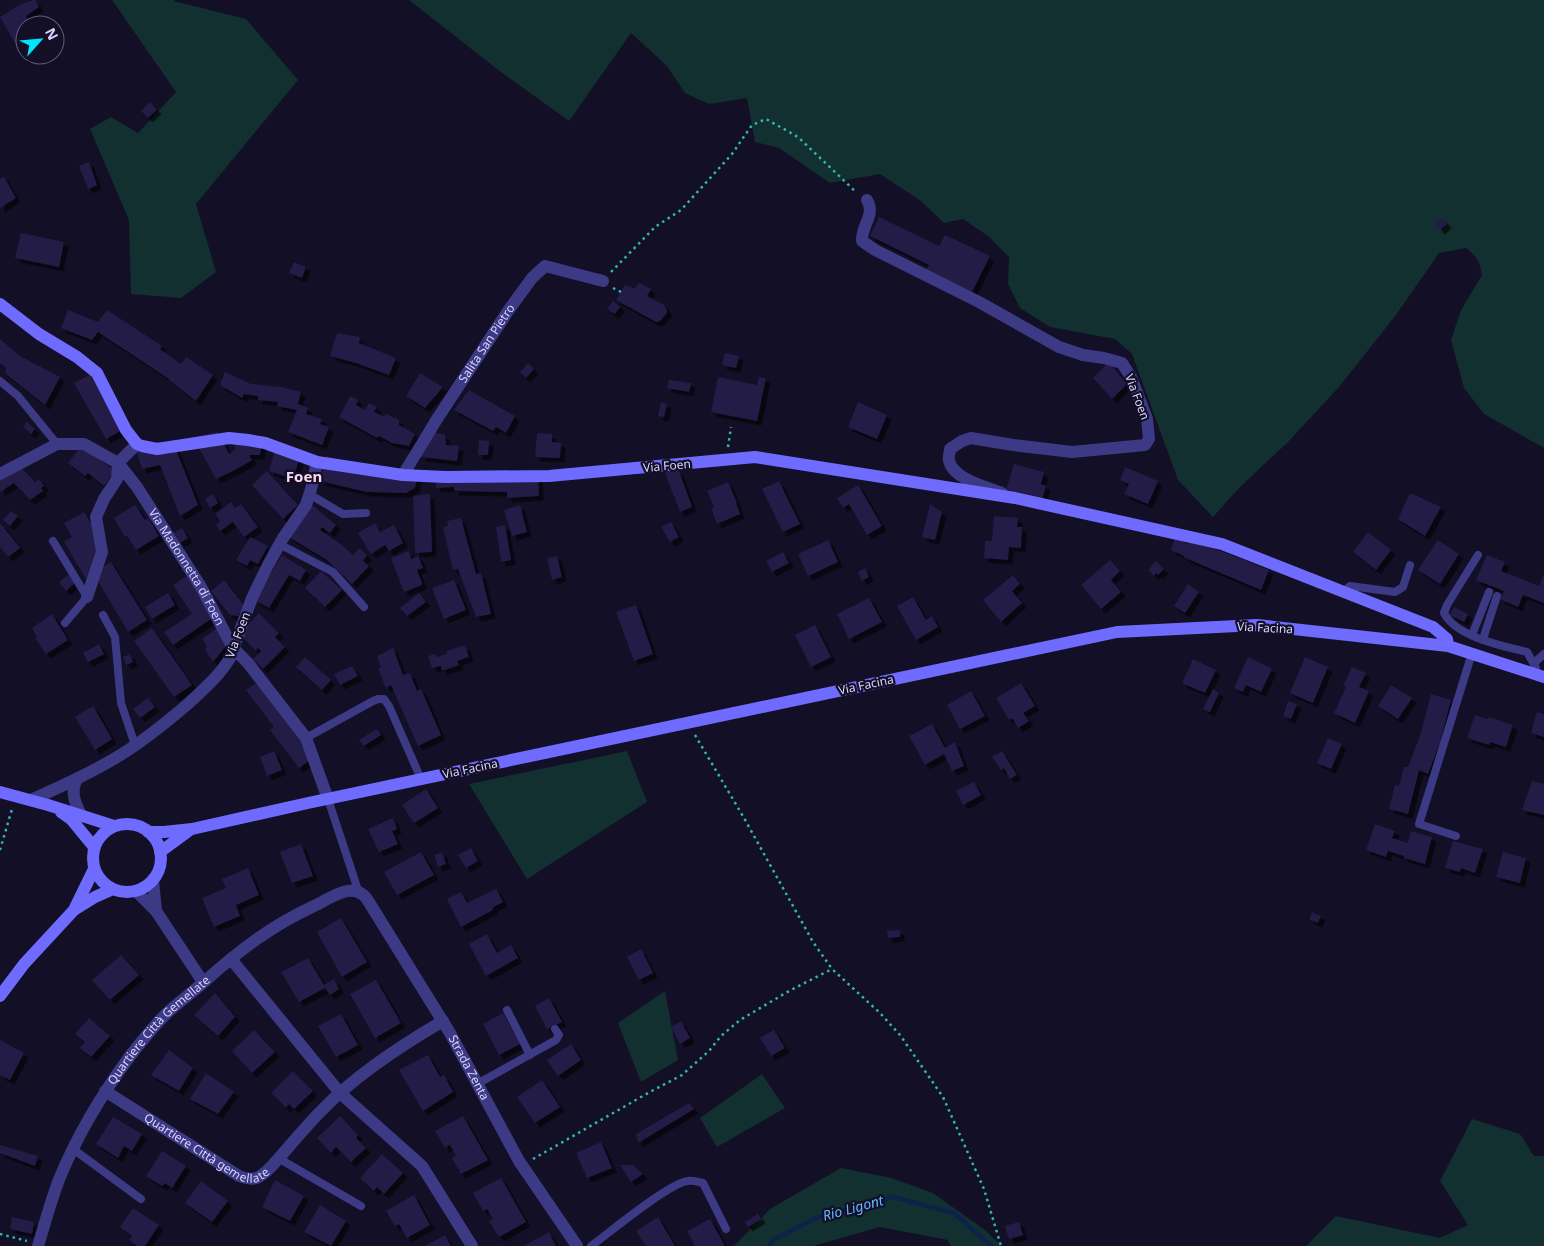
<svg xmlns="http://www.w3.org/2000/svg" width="1544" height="1246" font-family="'Noto Sans',sans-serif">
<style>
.green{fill:#12302f}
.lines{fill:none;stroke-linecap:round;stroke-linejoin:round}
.stream{stroke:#0c2248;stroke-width:4.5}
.building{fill:#241b47;filter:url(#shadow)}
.path{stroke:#2fb8b0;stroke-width:2.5;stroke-dasharray:2.5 4;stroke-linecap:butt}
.lane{stroke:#3d3a85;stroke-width:8}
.street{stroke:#3d3a85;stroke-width:12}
.secondary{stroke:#6f6bff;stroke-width:12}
.labels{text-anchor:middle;stroke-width:4.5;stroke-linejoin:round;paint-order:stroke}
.street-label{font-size:12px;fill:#d9d4ff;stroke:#130f26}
.water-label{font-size:14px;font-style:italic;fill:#62b6ff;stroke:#130f26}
.quarter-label{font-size:15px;font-weight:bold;fill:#ffd6f0;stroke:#130f26}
</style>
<defs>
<filter id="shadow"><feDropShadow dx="4.5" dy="4.5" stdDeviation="0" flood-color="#0009"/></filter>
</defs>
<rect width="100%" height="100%" fill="#130f26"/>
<!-- green -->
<path class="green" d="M112,0H175L174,1L246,19L298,80L196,204L216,272L181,298L131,294L129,220L90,129L111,117L138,133L176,92Z
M409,0H1544V448L1484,414L1464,388L1451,340L1461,310L1482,275C1479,260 1478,258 1466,248L1439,253L1396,315L1339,387L1287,443L1239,488L1213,517L1178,480L1132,354L1115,339L1050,327L1020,308L1008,284L1009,257L988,236L963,219L944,223L921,201L880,174L830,183L779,148L755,142L747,98L709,104L685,93L667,66L631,33L569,121L497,69Z
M627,751L647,802L527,879L469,784Z
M665,991L678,1060L641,1082L618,1023Z
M762,1074L785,1108L717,1147L700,1118Z
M1472,1119L1520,1134L1534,1156H1544V1246H1306L1336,1216L1440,1238L1468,1225L1440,1181Z
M841,1168L891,1178L933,1193L985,1230L1002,1246H951L948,1240L880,1227L813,1246H734L770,1209Z"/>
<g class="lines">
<!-- stream -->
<path class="stream" d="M769,1246L773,1240L816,1218L893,1197L954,1213L991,1246"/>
</g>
<!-- building -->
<path class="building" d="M33,0H35L39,7L26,16L31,25H25V55H31L24,59L0,17L19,5Z
M150,102L157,110L148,118L141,111Z
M89,162L97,185L88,189L79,166Z
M4,177L16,198L0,208V179Z
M879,217L939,246L945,235L990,256L970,296L925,273L929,265L870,236Z
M1443,218L1447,224L1440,230L1435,223Z
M21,233L64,242L59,267L15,258Z
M294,262L306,267L302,278L289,273Z
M639,283L651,289L647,296L664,305L667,310V313L660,321L656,322L616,300L625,285L635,289Z
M613,301L620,307L615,314L607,309Z
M68,310L98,322L107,310L162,346L160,349L181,364L186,357L213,375L196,401L169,380V379L98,332L92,340L61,328Z
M337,333L360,337L359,343L396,358L389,375L356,363L330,356Z
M0,339L20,356L60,377L45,405L6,374V368L0,363Z
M725,353L739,356L736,368L722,365Z
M1109,362L1127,384L1112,399L1093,378Z
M528,363L534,369L526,378L520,372Z
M225,372L251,384L282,387L301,392L298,404L308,408L306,414L322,419L320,424L329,427L322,445L288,432L297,410L277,406L278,402L258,400V396L244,394L242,398L220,385Z
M93,373L124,429L106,439L74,383Z
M420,373L443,387L425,408L406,396Z
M718,377L757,385L759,377L766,378L757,421L711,412Z
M669,380L691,383L689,392L667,388Z
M469,390L515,416L506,433L496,427L493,431L454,410Z
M350,396L358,400L356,405L365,410L369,403L377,407L374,412L384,417L386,414L399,420V425L415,434L409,446L392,443L379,436L377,438L339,417Z
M661,402L667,404L664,417L658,416Z
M858,402L887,415L877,439L848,427Z
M27,422L35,429L31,434L23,427Z
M431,431L445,435L446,445L459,446L457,461L421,457Z
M218,432L229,454L235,450V435L262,440L260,455H249L252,460L237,469L216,479L199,448L189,438Z
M537,433L552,434V442L561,443L560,458L535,457Z
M479,440L489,441L488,455H478Z
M156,442H173L198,505L180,516L160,465L142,469L136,450Z
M81,446L115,471L104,486L88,473L85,476L68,463Z
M275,450L300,457L293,479L269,471Z
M326,456L373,467L418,471L415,488L406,493L367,492L320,481Z
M18,464L35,482L39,479L44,486L41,488L43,491L30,500L14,483L0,492V476Z
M1014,464L1044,472L1041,484L1046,486L1042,500L1006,490Z
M1125,467L1158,481L1148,504L1124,494L1129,484L1120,480Z
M664,470L679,471L692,507L680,512Z
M267,471L298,505L283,519L252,485Z
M436,471H538L539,496L507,498V492L454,491V487L436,488Z
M779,481L800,524L783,532L762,489Z
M728,482L737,503H736L740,514L717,524L711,508L714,507L707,491Z
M858,485L882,526L867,535L849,504L843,508L837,498Z
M1410,493L1441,507L1425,536L1398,519Z
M213,494L218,503L210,508L205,499Z
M430,494L432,552L415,553L413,496Z
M231,502L235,508L241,504L258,527L244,537L233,522L220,531L216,525L220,521L215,514Z
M930,504L942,512L935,540L922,537Z
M135,505L145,520L148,518L159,536L136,550L127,536L125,537L114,518Z
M312,505L336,525L330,533L322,527L320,530L342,545L353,555L359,548L367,555L363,561L369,566L352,584L327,560L287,536Z
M520,505L527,532L512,536L504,510Z
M11,511L18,516L10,526L3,520Z
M84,512L94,528L96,553L92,575L86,579L64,542L72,537L64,523Z
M994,516L1018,518L1017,527H1022L1021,548L1009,547L1008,560L984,558L985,541H992Z
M461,518L476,574L481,573L491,614L476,617L458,569L453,570L443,527L448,526L447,521Z
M671,522L679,537L670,542L661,527Z
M0,523L20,548L8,557L0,547Z
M375,523L380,532L394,525L403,543L389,551L385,545L371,554L358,533Z
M505,525L511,560L501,562L496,527Z
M182,528L188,538L180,543L174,533Z
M1368,532L1391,550L1376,570L1353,552Z
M250,537L268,546L258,564L250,560L247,566L236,560Z
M1175,537L1188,544L1190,539L1269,570L1261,590L1183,557L1184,556L1171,550Z
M828,540L838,562L808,576L798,554Z
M1438,540L1459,554L1440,584L1418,570Z
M409,551L411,559L418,556L423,568L417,570L422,583V585L404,592L391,558Z
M783,552L789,563L772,572L766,561Z
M282,555L306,570L300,581L289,575L269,608L255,600Z
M1487,555L1505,562L1501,571L1539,586L1544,574V603L1523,595L1518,607L1500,599L1504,591L1476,580Z
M557,556L562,577L552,580L547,558Z
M1110,560L1120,571L1111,580L1121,592L1101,609L1081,585Z
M1156,561L1164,569L1158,575L1156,573L1154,576L1148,570Z
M111,562L147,620L128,632L97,579L99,569Z
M865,568L869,577L862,581L858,572Z
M321,571L342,590L325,607L305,588Z
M68,575L75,583L66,591L59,582Z
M188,575L214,617L173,645L164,632L192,614L173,585Z
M1013,575L1020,584L1012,591L1022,603L1001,622L983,600Z
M224,580L244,605L238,616L230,615L211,591Z
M454,580L466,610L444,619L432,588Z
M1188,584L1199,592L1185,613L1174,606Z
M168,593L175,605L152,619L145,607Z
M419,593L426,602L407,616L400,608Z
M913,597L926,620L932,616L938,627L916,640L897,606Z
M869,598L882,622L849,639L837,614Z
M636,605L653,654L634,661L616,612Z
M1454,607L1468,614L1464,622L1450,615Z
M259,613L279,633L275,637L285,647L263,669L253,659L261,651L258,648L256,651L239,634Z
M52,614L68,640L46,654L35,638L37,637L32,628Z
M815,625L831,657L811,667L795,635Z
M220,626L229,642L213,662L205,649L207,647L202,639Z
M152,628L192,685L174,697L134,641Z
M99,644L104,654L88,662L83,653Z
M465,645L469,657L457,661L459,665L442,671L441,666L432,668L428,656L435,654L437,657L447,654L446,651Z
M393,648L403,675L410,673L417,691L421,689L441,735L418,746L391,685L386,688L378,669L381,667L377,656Z
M130,654L133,662L126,665L123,657Z
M305,657L331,680L322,690L296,667Z
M1248,657L1272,669L1261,692L1246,685L1243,692L1234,688Z
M1305,657L1328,667L1313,703L1290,693Z
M1193,659L1216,670L1205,693L1182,683Z
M352,666L358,676L340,685L334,674Z
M1352,667L1366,673L1359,687L1369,691L1355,723L1334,713L1346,687L1343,686Z
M257,682L314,757L299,768L270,730L274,727L246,690Z
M1021,683L1035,706L1023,713L1029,721L1018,728L1012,718L1009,720L996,698Z
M1391,685L1412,698L1398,719L1378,706Z
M1213,689L1219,693L1210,712L1203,709Z
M971,691L985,716L960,729L947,705Z
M1431,694L1451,700L1440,742L1428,774L1419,770L1408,814L1389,809L1395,785L1399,786L1404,767H1408L1420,736Z
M148,698L155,707L140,718L133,709Z
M1288,701L1297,704L1291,719L1283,716Z
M93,706L112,739L95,750L75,717Z
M1537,712L1544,714V737L1531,733Z
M1475,715L1487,719L1488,717L1513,725L1506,747L1490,742L1489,745L1467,738Z
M932,724L945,748L955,742L964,766L952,771L944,754L925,765L909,736Z
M377,729L381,735L364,746L359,740Z
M1328,738L1342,744L1331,769L1317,763Z
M274,751L282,770L267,776L260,757Z
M1002,751L1017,775L1010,779L1004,768L1001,770L992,757Z
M1532,781L1544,784V815L1522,810Z
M974,782L981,795L963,805L956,791Z
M426,789L438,808L414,823L402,805Z
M393,818L397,829L392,831L398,844L379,852L368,829Z
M1375,824L1395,831L1392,838L1408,843L1411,831L1432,837L1425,864L1404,858V856L1388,851L1386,857L1366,850Z
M1453,841L1483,849L1475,873L1461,868L1460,872L1445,868Z
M301,844L313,876L292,883L280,852Z
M471,848L478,861L466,868L458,855Z
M421,852L434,875L397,895L384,872Z
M442,852L446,864L438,867L434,855Z
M1503,852L1526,858L1520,883L1496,877Z
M248,868L259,895L236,905L240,916L214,927L202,898L226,888L222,879Z
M496,889L503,902L492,908L493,910L461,927L447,899L461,892L467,903Z
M1312,912L1321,916L1318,923L1309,919Z
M341,918L367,962L342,977L317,932Z
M900,930V937L888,938L887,931Z
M487,934L497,953L511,945L518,958L486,976L469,944Z
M641,949L653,973L639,980L627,957Z
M121,955L139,975L110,1000L92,980Z
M308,958L324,985L334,979L339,989L330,995L325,988L299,1002L281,972Z
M376,980L401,1023L375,1038L350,994Z
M215,993L235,1017L218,1036L194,1015Z
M549,998L562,1022L547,1029L535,1006Z
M503,1013L520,1044L499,1055L483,1024Z
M341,1014L358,1045L336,1057L318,1026Z
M89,1018L110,1036L91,1057L80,1048L85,1042L75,1034Z
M681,1021L690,1038L680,1044L671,1027Z
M254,1030L275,1052L252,1073L232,1051Z
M774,1030L785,1048L771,1056L760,1038Z
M0,1040L24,1053L10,1080L0,1075Z
M571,1044L581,1060L558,1076L547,1060Z
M169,1050L193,1068L179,1091L151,1075Z
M428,1055L440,1077L444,1075L453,1092L423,1111L399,1070Z
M293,1071L313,1091L294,1109L289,1104L286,1108L271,1093Z
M206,1073L234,1092L218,1114L190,1099Z
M542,1080L560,1107L535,1123L517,1097Z
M689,1103L694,1109L638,1143L636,1134Z
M340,1116L358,1135L356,1138L366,1148L351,1162L336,1147L331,1153L317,1138Z
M463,1116L488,1160L461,1174L452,1158L456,1156L450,1145L445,1148L435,1131Z
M113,1117L142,1134L132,1151L124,1146L118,1158L96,1144Z
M601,1142L612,1168L587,1178L576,1153Z
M0,1145L38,1156L35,1166L0,1153Z
M162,1151L186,1166L172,1188L165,1183L162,1186L146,1176Z
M382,1154L403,1173L384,1194L377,1187L374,1191L360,1178Z
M620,1165H633L643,1174L631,1182Z
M501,1178L526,1222L499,1237L489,1221L493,1219L487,1209L483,1211L473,1193Z
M275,1180L304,1196L290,1221L262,1207Z
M201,1181L228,1201L212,1222L185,1203Z
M414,1195L430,1225L407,1238L399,1224L395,1226L386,1211Z
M320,1205L346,1221L331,1246L304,1232Z
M133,1208L159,1225L145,1246H137L129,1240L132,1236L120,1227Z
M758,1214L761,1219L748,1227L745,1222Z
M12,1217L34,1222L32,1234L10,1229Z
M658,1217L675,1246H646L636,1231Z
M710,1219L725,1246H695L687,1231Z
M1019,1222L1023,1235L1009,1239L1005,1226Z
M549,1232L556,1246H523Z
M445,1235L451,1246H425Z"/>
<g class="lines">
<!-- path -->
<path class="path" d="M611,272L655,227L681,210L732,154L752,125L766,119L798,137L856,192
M613,288L621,292
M728,447L731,427
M695,735L744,818L813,942L832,969L880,1013L900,1035L943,1097L984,1189L1001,1246
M0,850L12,809
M533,1159L648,1093L682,1075L709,1051L721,1036L740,1020L789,991L832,969
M0,1234L27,1241"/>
<!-- lane -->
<path class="lane" d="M0,381L18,396L57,444
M309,494L343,514L366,513
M53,541L87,597L65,623
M279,544L333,572L364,607
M1478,555L1447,605L1444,613C1456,637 1503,646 1527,652L1536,668L1535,674
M1343,592L1350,586L1395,592L1403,587L1410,565
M103,615L115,637L121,703L135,745
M1472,635L1489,592
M1483,639L1497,596
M1534,663L1544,654
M306,738L373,701L378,699H384L389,706L421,779
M328,799L358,890
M1456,836L1419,824L1472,653
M507,1010L530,1055
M477,1084L556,1040L559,1035L555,1029
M73,1149L141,1199
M278,1158L361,1206
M591,1246C609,1233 669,1183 688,1181C692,1180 698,1182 703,1183L726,1229"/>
<!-- street -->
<g class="street">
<path d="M867,200C876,215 861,225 862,241L875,250L979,302L1059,347L1083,355L1104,358L1122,363L1131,377L1147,419L1149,439L1145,445L1072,452L1013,445L971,438L962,441L950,449C950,452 948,457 949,460C952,479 987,487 1002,493"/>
<path d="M118,463L137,444"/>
<path id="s1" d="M0,474L57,444H84L118,463L137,487L201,587L233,648L248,663L306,738L328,799"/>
<path id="s2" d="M403,475L437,419L508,311L532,278L545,266L603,281"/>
<path d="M87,597L102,552L96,517L104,499L117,479L118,463"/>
<path d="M77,779C70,792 75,803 81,815"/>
<path d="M31,800C62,786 93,772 122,754C146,739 168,721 189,703C204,689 220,675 230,658L252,598L268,565L283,538L306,505L311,489L317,462"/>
<path d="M153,880L156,911"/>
<path d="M136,891L156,911L203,982"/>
<path d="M231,959L340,1093L422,1166L472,1246"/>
<path id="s3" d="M105,1091L239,1176C255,1182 260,1178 272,1166C289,1147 305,1127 323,1109C357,1074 400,1046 443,1021"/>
<path id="s4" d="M38,1246C45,1223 51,1200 60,1177C78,1134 102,1094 130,1056C141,1042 152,1028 165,1015C177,1003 192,993 205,981C240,950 271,926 314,906C331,898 353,880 367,899L450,1033L519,1161L577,1246"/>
</g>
<!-- secondary -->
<path class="secondary" d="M0,304L39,334L77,357L97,373L126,430L137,444L142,446L157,449L229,438L248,440L265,443L317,462L403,475L445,477L549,476L755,457L1015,498L1222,544L1433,627L1447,639L1448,646
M0,792L48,805L114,826
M61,812L71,819L94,847
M93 858a34 34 0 1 1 68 0a34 34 0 1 1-68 0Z
M148,832H164L192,829L308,803L1117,632L1257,625L1448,646L1544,677
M160,852L190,830
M74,910L94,869
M0,996L24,964L74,910L95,897L113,889"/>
</g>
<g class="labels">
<!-- street labels -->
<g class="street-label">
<text dy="4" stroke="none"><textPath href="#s2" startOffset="156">Salita San Pietro</textPath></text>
<text transform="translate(1137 397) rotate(69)" y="4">Via Foen</text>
<text transform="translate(667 466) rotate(-5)" y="4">Via Foen</text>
<text dy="4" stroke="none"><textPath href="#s1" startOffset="255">Via Madonnetta di Foen</textPath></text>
<text transform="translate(1265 628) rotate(3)" y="4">Via Facina</text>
<text transform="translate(238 635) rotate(-69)" y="4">Via Foen</text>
<text transform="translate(866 685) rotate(-12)" y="4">Via Facina</text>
<text transform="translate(470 769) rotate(-12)" y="4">Via Facina</text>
<text dy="4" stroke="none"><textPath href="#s4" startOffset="251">Quartiere Città Gemellate</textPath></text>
<text dy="4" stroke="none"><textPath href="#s4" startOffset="708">Strada Zenta</textPath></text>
<text dy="4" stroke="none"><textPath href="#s3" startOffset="119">Quartiere Città gemellate</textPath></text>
</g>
<!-- water labels -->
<g class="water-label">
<text transform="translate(853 1208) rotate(-15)" y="5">Rio Ligont</text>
</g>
<!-- quarter labels -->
<g class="quarter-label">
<text x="304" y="482">Foen</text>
</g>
</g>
<!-- north arrow -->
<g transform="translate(40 40) rotate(63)"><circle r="24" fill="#130f26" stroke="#625e7d"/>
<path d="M0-4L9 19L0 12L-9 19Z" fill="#00e5ff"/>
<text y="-8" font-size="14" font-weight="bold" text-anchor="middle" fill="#d9d4ff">N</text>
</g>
</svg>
